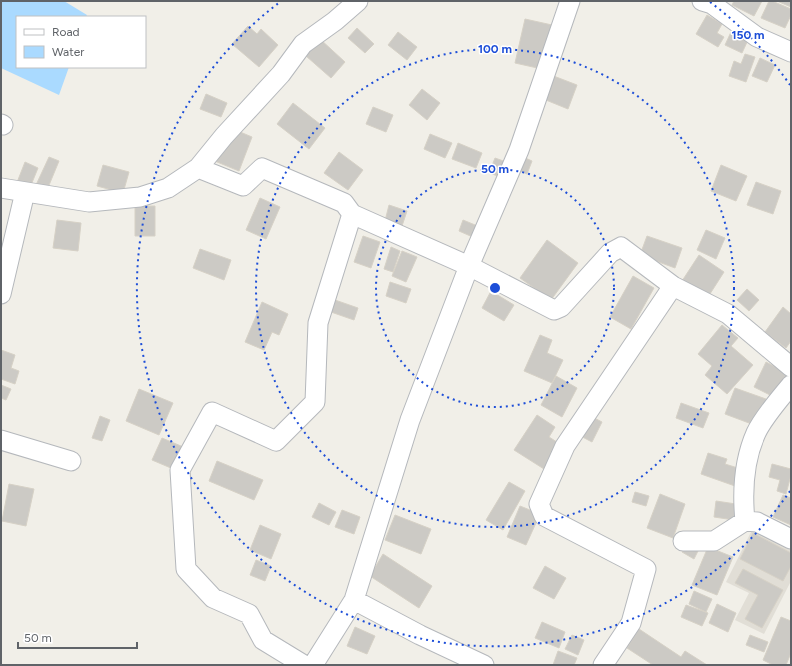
<svg xmlns="http://www.w3.org/2000/svg" width="792" height="666" font-family="Figtree,sans-serif">
<style>
.education{fill:#e1ded6}
.water{fill:#aadaff}
.building{fill:#cccac5;stroke:#d6d1c6}
.lines{fill:none;stroke-linecap:round;stroke-linejoin:round}
.minor-casing{stroke:#b5b8bc;stroke-width:21}
.minor{stroke:#fff;stroke-width:19}
.ring{fill:none;stroke:#1d4ed8;stroke-width:2;stroke-dasharray:2 4}
.centre{fill:#1d4ed8;stroke:#fff;stroke-width:2}
.ring-label{font-size:12px;text-anchor:middle;font-weight:bold;fill:#1d4ed8;stroke:#fff;stroke-width:3;stroke-linejoin:round;paint-order:stroke}
</style>
<rect width="100%" height="100%" fill="#f1efe8"/>
<!-- education -->
<path class="education" d="M753,528L791,547V581L764,634L735,620L749,593L726,582Z"/>
<!-- water -->
<path class="water" d="M1,1H64L87,15L86,17H17V67H69L59,95L1,68Z"/>
<!-- building -->
<path class="building" d="M734,1H762L754,16L732,5Z
M769,1H772L791,9V15L785,28L761,18Z
M777,1H791V7Z
M707,15L722,24L717,33L724,37L718,47L696,34Z
M525,19L552,25L542,69L515,63Z
M248,26L257,34L261,29L278,45L259,67L232,44Z
M357,28L374,44L365,53L348,38Z
M398,32L417,47L407,60L388,45Z
M731,32L748,40L742,53L725,45Z
M320,39L345,62L331,78L306,56Z
M745,54L755,57L746,82L729,76L734,61L741,64Z
M760,58L775,65L767,82L752,76Z
M551,75L577,85L568,109L541,98Z
M422,89L440,103L427,120L409,105Z
M206,94L227,103L221,117L200,109Z
M293,103L325,128L309,149L277,124Z
M373,107L393,115L386,132L366,124Z
M233,129L252,137L239,171L205,157L210,146L224,151Z
M430,134L452,143L445,158L424,149Z
M458,143L482,153L476,168L452,159Z
M339,152L363,170L348,190L324,173Z
M521,156L532,161L527,174L515,169Z
M49,157L59,161L47,190L36,185Z
M495,158L509,163L504,178L489,173Z
M25,162L38,168L29,190L16,185Z
M103,165L129,172L123,193L97,186Z
M721,165L747,176L736,201L711,191Z
M756,182L781,191L773,214L747,205Z
M260,198L280,207L266,239L246,230Z
M389,205L407,211L402,226L385,221Z
M135,206H155V236H135Z
M57,220L81,223L78,251L53,248Z
M463,220L480,227L475,238L459,231Z
M706,230L725,238L716,259L697,250Z
M363,236L380,242L371,268L354,262Z
M647,236L682,248L675,268L640,255Z
M547,240L578,263L551,300L520,278Z
M391,247L400,251L393,272L384,269Z
M200,249L231,260L224,280L193,268Z
M402,251L417,257L406,282L392,276Z
M699,255L724,272L708,297L682,281Z
M633,276L654,288L631,329L610,317Z
M390,282L411,289L406,303L386,296Z
M747,289L759,300L749,311L737,300Z
M491,291L514,305L504,321L482,308Z
M335,300L358,308L354,320L331,312Z
M262,302L288,314L279,335L272,332L264,350L245,342Z
M783,307L791,314V341L786,348L765,332Z
M722,325L738,338L731,346L753,365L727,394L705,375L712,366L698,354Z
M540,335L552,340L547,353L563,360L552,383L524,371Z
M1,350L15,355L11,368L19,371L15,384L1,379Z
M766,362L791,375L782,401L754,387Z
M556,376L577,388L562,417L541,405Z
M1,385L11,389L6,400L1,398Z
M735,388L766,399L757,426L725,414Z
M139,389L173,403L159,435L126,421Z
M681,403L709,413L703,428L676,418Z
M581,411L602,422L592,442L571,431Z
M537,415L555,427L549,437L560,444L544,469L514,450Z
M100,416L110,420L102,441L92,438Z
M162,438L188,449L178,471L152,460Z
M708,453L727,459L725,464L741,469L735,486L701,474Z
M217,461L263,480L254,500L209,481Z
M772,464L791,469V475L786,494L777,491L780,480L769,477Z
M509,482L525,491L503,530L486,520Z
M9,484L34,489L26,526L2,521Z
M635,492L649,496L646,506L632,502Z
M660,494L685,504L673,538L647,528Z
M783,495L791,498V525L773,517Z
M716,501L736,504L734,520L714,517Z
M319,503L336,512L329,525L312,517Z
M520,506L540,514L526,545L507,537Z
M342,510L360,517L354,534L335,527Z
M395,515L431,529L421,554L385,540Z
M260,525L281,534L271,559L250,550Z
M753,533L791,553V566L783,581L740,559Z
M686,544L698,551L694,559L682,552Z
M708,547L733,557L717,595L692,585Z
M383,554L432,586L419,608L370,576Z
M256,560L271,566L265,581L250,575Z
M545,566L566,578L554,599L533,588Z
M743,569L783,590L762,628L745,619L758,595L735,583Z
M694,591L712,599L706,612L689,604Z
M717,604L736,613L728,632L709,623Z
M686,605L708,613L702,626L681,617Z
M781,617L791,621V653L786,665H773L763,660Z
M542,622L565,632L559,648L535,638Z
M355,627L375,636L367,654L347,646Z
M639,629L681,657L685,651L707,665H653L627,648Z
M572,635L584,640L578,655L565,649Z
M750,635L768,642L764,652L746,645Z
M558,651L577,658L574,665H553Z"/>
<g class="lines">
<!-- minor casing -->
<g class="minor-casing">
<path id="minor" d="M702,1L712,4L757,37L791,52
M1,124L3,125
M198,168L243,186L262,168L344,203L352,214L318,323L315,402L276,441L212,412L180,470L186,569L213,598L249,614L263,640L304,665
M1,188L89,202L140,197L168,188L198,168L224,136L281,74L303,44L335,21L358,1
M352,214L469,266L554,310L561,307L610,253L621,247L673,286L728,314L791,367
M1,294L25,192
M791,385C780,398 763,418 756,433C744,460 742,491 745,521L757,522L791,539
M1,440L71,461
M683,541H714L745,521
M354,600L410,420L469,266L519,150L570,1
M313,665L354,600L420,635L484,665
M603,665L631,623L646,569L544,516L539,504L565,446L673,286"/>
</g>
<!-- minor -->
<use href="#minor" class="minor"/>
</g>
<!-- distance rings -->
<g class="ring">
<circle cx="495" cy="288" r="119"/>
<circle cx="495" cy="288" r="239"/>
<path d="M790 491A358 358 0 1 1 280 2M710 2A358 358 0 0 1 790 85"/>
</g>
<circle cx="495" cy="288" r="6" class="centre"/>
<g class="ring-label">
<text x="748" y="39">150 m</text>
<text x="495" y="53">100 m</text>
<text x="495" y="173">50 m</text>
</g>
<!-- border -->
<rect width="792" height="666" fill="none" stroke="#5f6368" stroke-width="4"/>
<!-- legend -->
<rect x="16" y="16" width="130" height="52" fill="#ffffff" stroke="#bfc1c3"/>
<rect x="24" y="29" width="20" height="6" fill="#ffffff" stroke="#bfc1c3"/>
<text x="52" y="36" font-size="12" fill="#5f6368">Road</text>
<rect x="24" y="46" width="20" height="12" fill="#aadaff" stroke="#bfc1c3"/>
<text x="52" y="56" font-size="12" fill="#5f6368">Water</text>
<!-- scale -->
<path d="M18 642v6h119v-6" fill="none" stroke="#5f6368" stroke-width="2"/>
<text x="24" y="642" font-size="12" fill="#5f6368" stroke="#ffffff" stroke-width="3" paint-order="stroke">50 m</text>
</svg>
